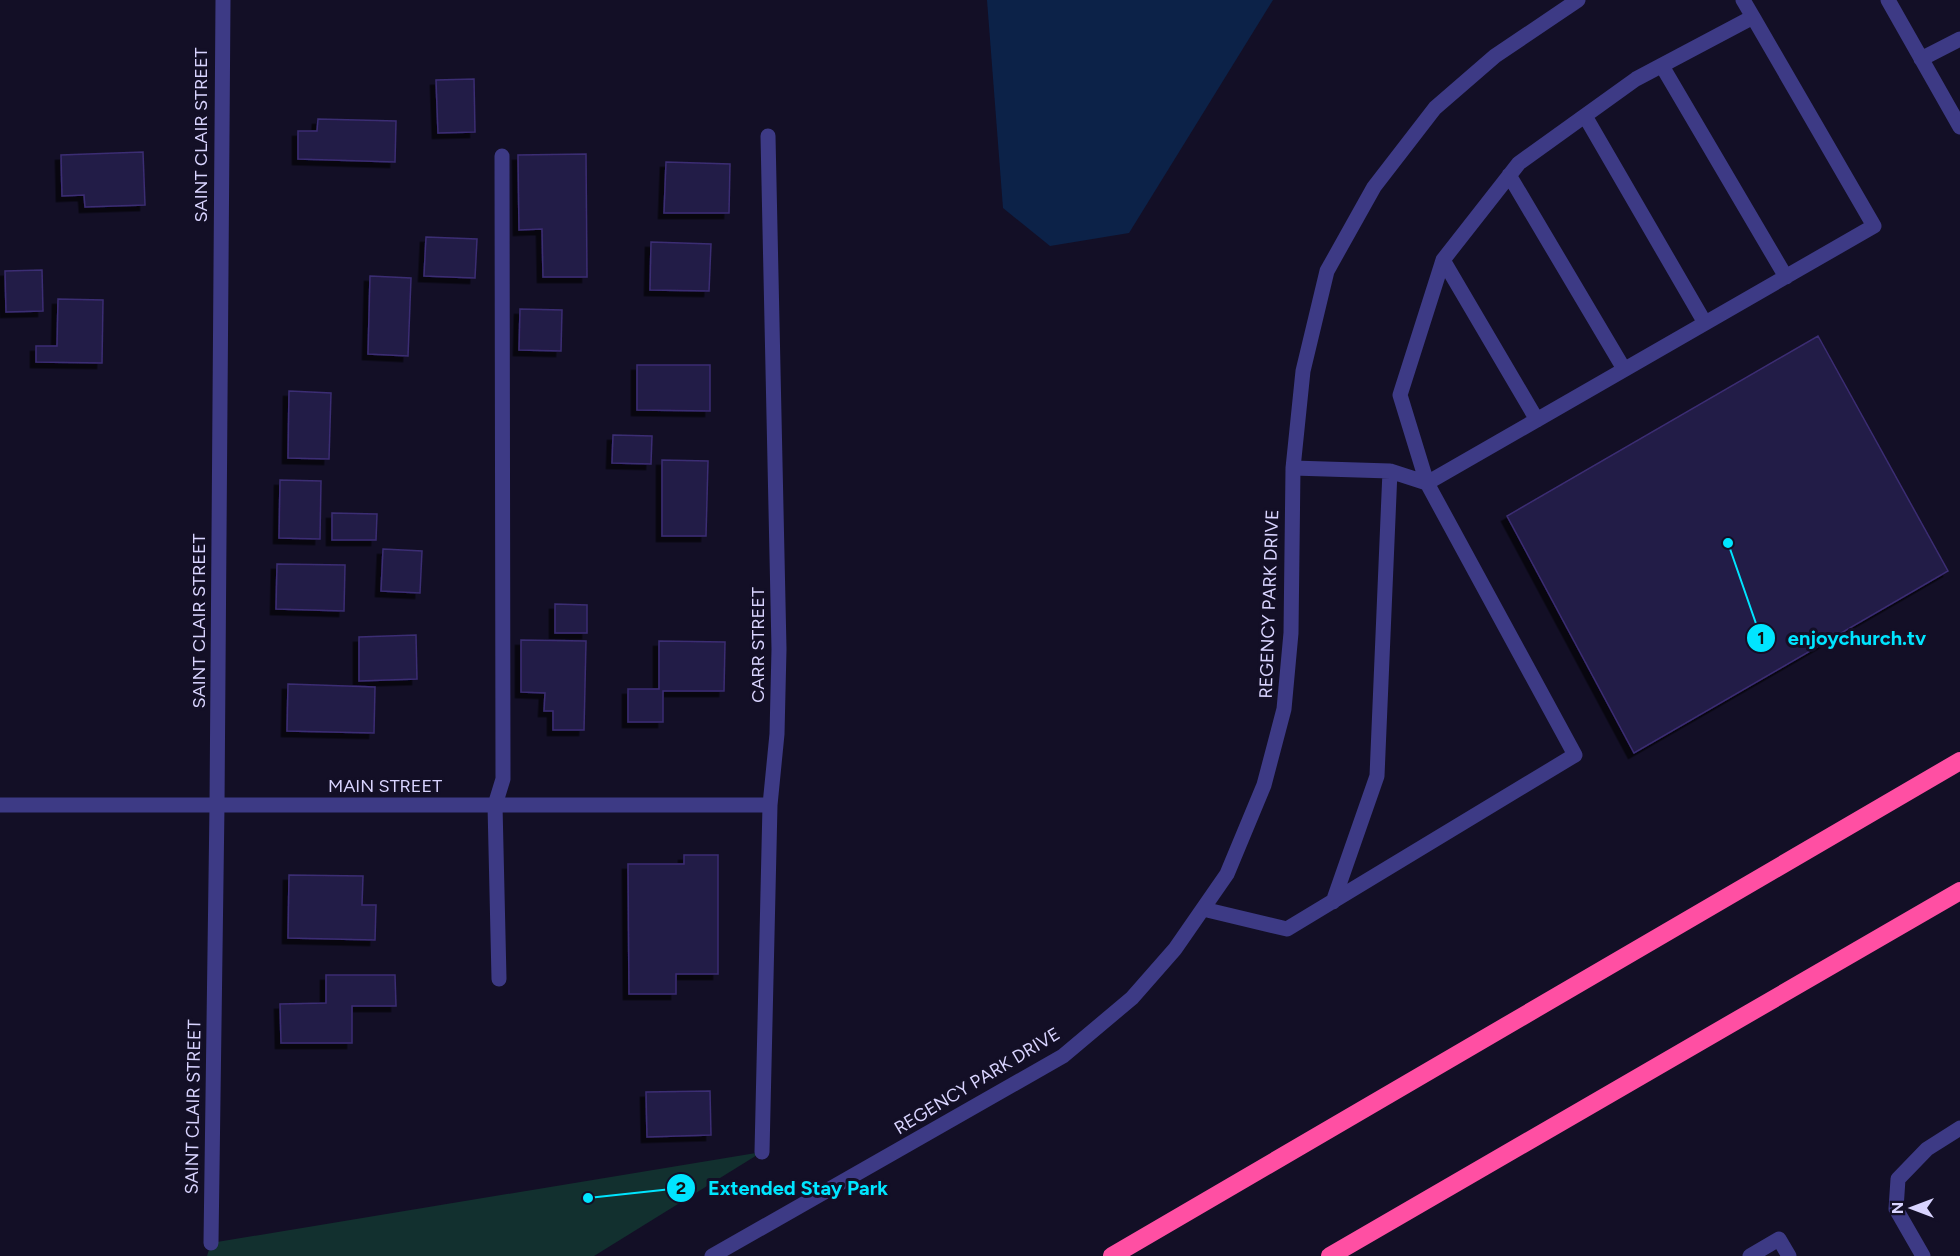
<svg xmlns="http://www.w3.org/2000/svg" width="1960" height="1256" font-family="Figtree,sans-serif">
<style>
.green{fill:#12302f}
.water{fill:#0c2248}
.building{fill:#241b47;stroke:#3b2d73;stroke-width:1.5;filter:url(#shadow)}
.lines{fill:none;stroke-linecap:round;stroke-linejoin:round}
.minor{stroke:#3d3a85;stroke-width:15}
.highway{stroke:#ff4fa3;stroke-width:18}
.labels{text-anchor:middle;stroke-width:6;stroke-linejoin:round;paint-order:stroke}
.street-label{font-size:18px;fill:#d9d4ff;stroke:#130f26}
.leader{fill:none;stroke:#00e5ff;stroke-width:2}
.callout-dot{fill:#00e5ff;stroke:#130f26;stroke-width:2}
.mark-label{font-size:18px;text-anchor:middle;font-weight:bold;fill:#111}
.callout-label{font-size:20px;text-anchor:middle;font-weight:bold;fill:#00e5ff;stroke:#130f26;stroke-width:6;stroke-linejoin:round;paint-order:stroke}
</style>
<defs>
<filter id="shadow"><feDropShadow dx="-5.5" dy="5.5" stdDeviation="0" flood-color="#0009"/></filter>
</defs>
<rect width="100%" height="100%" fill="#130f26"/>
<!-- green -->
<path class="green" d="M762,1152L594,1256H207L211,1243Z"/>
<!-- water -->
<path class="water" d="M987,0H1273L1129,233L1050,246L1003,208Z"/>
<!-- building -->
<path class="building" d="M474,79L475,132L438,133L436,80Z
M318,119L396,121L395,162L298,159V131H317Z
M143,152L145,205L85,207L84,195L62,196L61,155Z
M586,154L587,277H543L542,229L519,230L518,155Z
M666,162L730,164L729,213H664Z
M426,237L477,239L475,278L424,276Z
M651,242L711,244L709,291L650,290Z
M42,270L43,311L6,312L5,271Z
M370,276L411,278L408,356L368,354Z
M58,299L103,300L102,363L36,362V346H57Z
M520,309L562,310L561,351L519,350Z
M1818,336L1948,571L1634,753L1507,516Z
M637,365H710V411L637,410Z
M289,391L331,393L329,459L288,458Z
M613,435L652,436L651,464L612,463Z
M662,460L708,461L706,536H662Z
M280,480L321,481L320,539L279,538Z
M332,513L377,514L376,540H332Z
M383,549L422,551L420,593L381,591Z
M277,564L345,565L344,611L276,609Z
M555,604L587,605V633H555Z
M416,635L417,679L359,681V637Z
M521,640L586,641L584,730H553V711H544L545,693L521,692Z
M659,641L725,642L724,691H663V722H628V689H659Z
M288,684L375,687L374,733L287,731Z
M684,855H718V974H676V994H629L628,864H684Z
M289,875L363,876L362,905H376L375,940L288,938Z
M326,975H395L396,1006H352V1043H281L280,1004L326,1003Z
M710,1091L711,1135L647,1137L646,1092Z"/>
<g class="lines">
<!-- minor -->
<path class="minor" d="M1743,0L1753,17L1636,79L1519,163L1443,260L1400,395L1427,483L1874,226L1753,17
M1888,0L1960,127
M1921,59L1960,39
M1662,66L1786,277
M1585,116L1705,323
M1509,175L1624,369
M1443,260L1537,420
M0,805H770
M1333,902L1377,776L1390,471
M1203,909L1287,929L1575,755L1427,483L1390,471L1293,468
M499,979L495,805L503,779L502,156
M762,1152L770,805L777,734L779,649L768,136
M211,1243L217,806L223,0
M712,1256L1063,1056L1132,998L1175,949L1227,874L1264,785L1284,709L1291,633L1293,468L1303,371L1327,271L1374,187L1435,108L1495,56L1578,0
M1750,1256L1779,1239L1789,1256
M1923,1256L1896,1209L1898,1179L1927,1149L1960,1128"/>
<!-- highway -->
<path class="highway" d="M1112,1256L1960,761
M1330,1256L1960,891"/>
</g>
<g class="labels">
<!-- street labels -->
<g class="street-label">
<text transform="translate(201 135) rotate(-90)" y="6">SAINT CLAIR STREET</text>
<text transform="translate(1269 604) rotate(-88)" y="6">REGENCY PARK DRIVE</text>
<text transform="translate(199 621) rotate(-90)" y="6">SAINT CLAIR STREET</text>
<text transform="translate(758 645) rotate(-90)" y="6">CARR STREET</text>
<text x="385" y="792">MAIN STREET</text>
<text transform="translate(977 1081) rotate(-31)" y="6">REGENCY PARK DRIVE</text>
<text transform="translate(193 1107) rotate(-89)" y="6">SAINT CLAIR STREET</text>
</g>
</g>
<!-- callouts -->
<path class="leader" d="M1728 543L1761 638M588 1198L681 1188"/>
<g class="callout-dot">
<circle cx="1728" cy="543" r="6"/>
<circle cx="588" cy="1198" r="6"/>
<circle cx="1761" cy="638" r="15"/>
<circle cx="681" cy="1188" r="15"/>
</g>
<g class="mark-label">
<text x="1761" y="644">1</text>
<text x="681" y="1194">2</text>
</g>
<g class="callout-label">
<text x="1857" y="645">enjoychurch.tv</text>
<text x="798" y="1195">Extended Stay Park</text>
</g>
<!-- north arrow -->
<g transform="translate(1912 1208) rotate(270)" stroke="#130f26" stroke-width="4.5" paint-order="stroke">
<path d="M0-4.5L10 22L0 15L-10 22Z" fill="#d9d4ff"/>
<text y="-9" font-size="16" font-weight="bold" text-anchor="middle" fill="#d9d4ff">N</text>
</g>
</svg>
